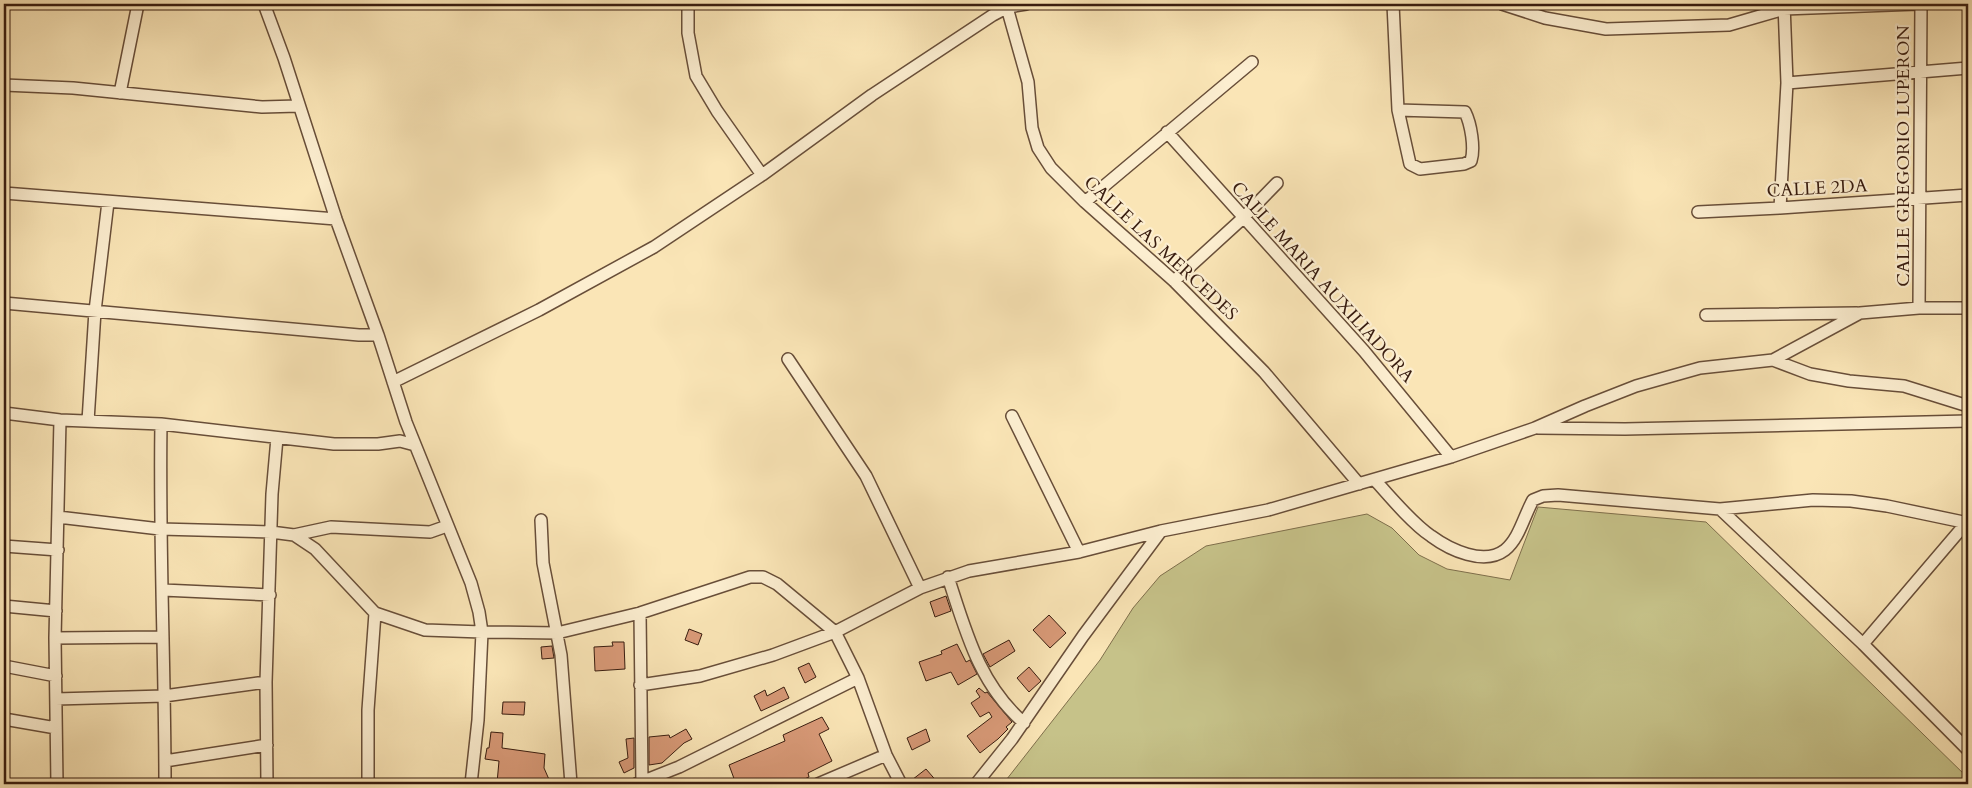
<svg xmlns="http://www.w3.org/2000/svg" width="1972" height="788" font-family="Cardo,serif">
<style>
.green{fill:#c6c289;stroke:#7f6f4c}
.building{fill:#d99a78;stroke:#381c0f}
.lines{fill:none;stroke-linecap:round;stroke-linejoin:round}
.minor-casing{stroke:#684e39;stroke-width:14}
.minor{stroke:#fceed0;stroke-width:11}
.labels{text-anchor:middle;stroke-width:4.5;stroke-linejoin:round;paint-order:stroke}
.street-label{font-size:18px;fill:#381c0f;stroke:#fceed0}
</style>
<rect width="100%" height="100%" fill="#fae5b6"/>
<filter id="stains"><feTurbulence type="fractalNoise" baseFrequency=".004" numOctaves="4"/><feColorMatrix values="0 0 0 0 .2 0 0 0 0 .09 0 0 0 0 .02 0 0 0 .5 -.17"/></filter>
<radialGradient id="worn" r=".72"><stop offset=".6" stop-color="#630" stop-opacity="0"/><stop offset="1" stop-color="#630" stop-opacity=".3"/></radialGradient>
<!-- green -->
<path class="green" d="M1538,507L1706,522L1968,778V784H1003L1100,660L1133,608L1160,576L1206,546L1367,514L1392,528L1419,555L1447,569L1510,580Z"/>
<!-- building -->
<path class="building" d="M946,596L951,611L935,617L930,602Z
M1049,615L1066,633L1050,648L1033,630Z
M689,629L702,634L698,645L685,640Z
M1009,640L1015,651L990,667L983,654Z
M612,642H624L625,669L595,671L594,647L613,646Z
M957,644L966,662L970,660L977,674L958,685L951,672L926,681L919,662L942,654L941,651Z
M552,646L554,658L542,659L541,647Z
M809,663L816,677L805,683L798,668Z
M1029,667L1041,681L1029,692L1017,678Z
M784,687L789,698L761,711L754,696L765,690L767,696Z
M979,688L985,693L987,692L1012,722L1006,727L1008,729L998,739L980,753L967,736L992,717L989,712L980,717L971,703L980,697L976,691Z
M503,702H525L524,715L502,714Z
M822,717L829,729L819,734L832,761L808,773L809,777L793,784H751L749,780L736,784L729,765L785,741L783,735Z
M686,729L692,739L684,743L662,763L649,765V737L669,735L670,738Z
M926,729L930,741L912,750L907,738Z
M491,732L503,733L502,748L545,754L544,768L551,784L497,783L499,761L485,759L487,748H489Z
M634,738V768L624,773L619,762L628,758L626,739Z
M926,769L939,784H908V783Z"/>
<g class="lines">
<!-- minor casing -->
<g class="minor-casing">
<path id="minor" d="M264,4L284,58L336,219L378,335L406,422L471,583L479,612L482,632L557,633L640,613L750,577H763L777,584L835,632L858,678L886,755L901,784
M688,4V33L696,76L717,111L762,175
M1006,4L1028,82L1032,128L1038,148L1051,168L1085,202L1174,281L1264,372L1359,484
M1393,4L1398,110L1410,164L1420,169L1464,164L1471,161C1475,148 1471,124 1465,112L1398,110
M1502,4L1545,18L1606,29L1729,25L1784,9L1918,4
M1787,83L1968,68
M4,85L73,88L262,107L298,106
M120,93L138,4
M1167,132L1364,351L1451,457
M4,193L336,219
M1085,202L1252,62
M1780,208L1787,83L1784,4
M1698,212L1780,208L1968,195
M1174,281L1243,218L1277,183
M4,303L359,335H378
M1919,308L1921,4
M1706,315L1857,313
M788,359L866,476L920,588
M1773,360L1810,374L1849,381L1904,386L1968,406
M393,382L539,310L654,247L762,175L872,95L993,15L1008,7L1026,4
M4,413L60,420L161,424L334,444H378L400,441L415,445
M1012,416L1079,552
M88,421L95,311L108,202
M161,424C159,544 165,664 165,784
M1538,428L1625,429L1968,421
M1375,480C1390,497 1413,524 1431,536C1450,550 1484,566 1505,550C1519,539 1524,516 1533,500L1543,496L1558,495L1720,509L1813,500L1851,501L1887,506L1968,523
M1720,509L1863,644L1968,750
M58,517L160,529L271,532L294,535L315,549L375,613L425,630L482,632L478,720L471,784
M541,520L543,563L561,655L571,784
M294,535L331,527L430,532L447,526
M4,546L58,550
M948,577C966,632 979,684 1024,723
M163,590L270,595
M4,606L56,611
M640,613L642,784
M55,638L163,637
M1863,644L1967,522
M4,666L56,676
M640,685L700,676L773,655L835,632L920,588L969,571L1079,552L1161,531
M56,699L164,696L266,682
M4,719L56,728
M165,761L267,745
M57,784L55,638L60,420
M267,784L266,682L272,494L277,438
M368,784V710L375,613
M636,784L679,767L858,678
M818,784L886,755
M976,784L1012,739L1083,636L1161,531L1268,510L1451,457L1535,428L1585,406L1636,386L1700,368L1773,360L1860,313L1919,308H1968"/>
</g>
<!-- minor -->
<use href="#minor" class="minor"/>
</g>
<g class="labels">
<!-- street labels -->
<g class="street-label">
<text transform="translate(1903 156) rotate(-90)" y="6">CALLE GREGORIO LUPERON</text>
<text transform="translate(1817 188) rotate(-3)" y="6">CALLE 2DA</text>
<text transform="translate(1161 248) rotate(43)" y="6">CALLE LAS MERCEDES</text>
<text transform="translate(1323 282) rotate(48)" y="6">CALLE MARIA AUXILIADORA</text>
</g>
</g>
<!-- margin -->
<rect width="1972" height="788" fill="none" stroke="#fae5b6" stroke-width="20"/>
<rect x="5" y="5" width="1962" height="778" fill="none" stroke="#381c0f" stroke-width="2.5"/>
<rect x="10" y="10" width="1952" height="768" fill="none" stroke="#381c0f"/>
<rect width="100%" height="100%" filter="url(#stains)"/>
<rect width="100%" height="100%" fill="url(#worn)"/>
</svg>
